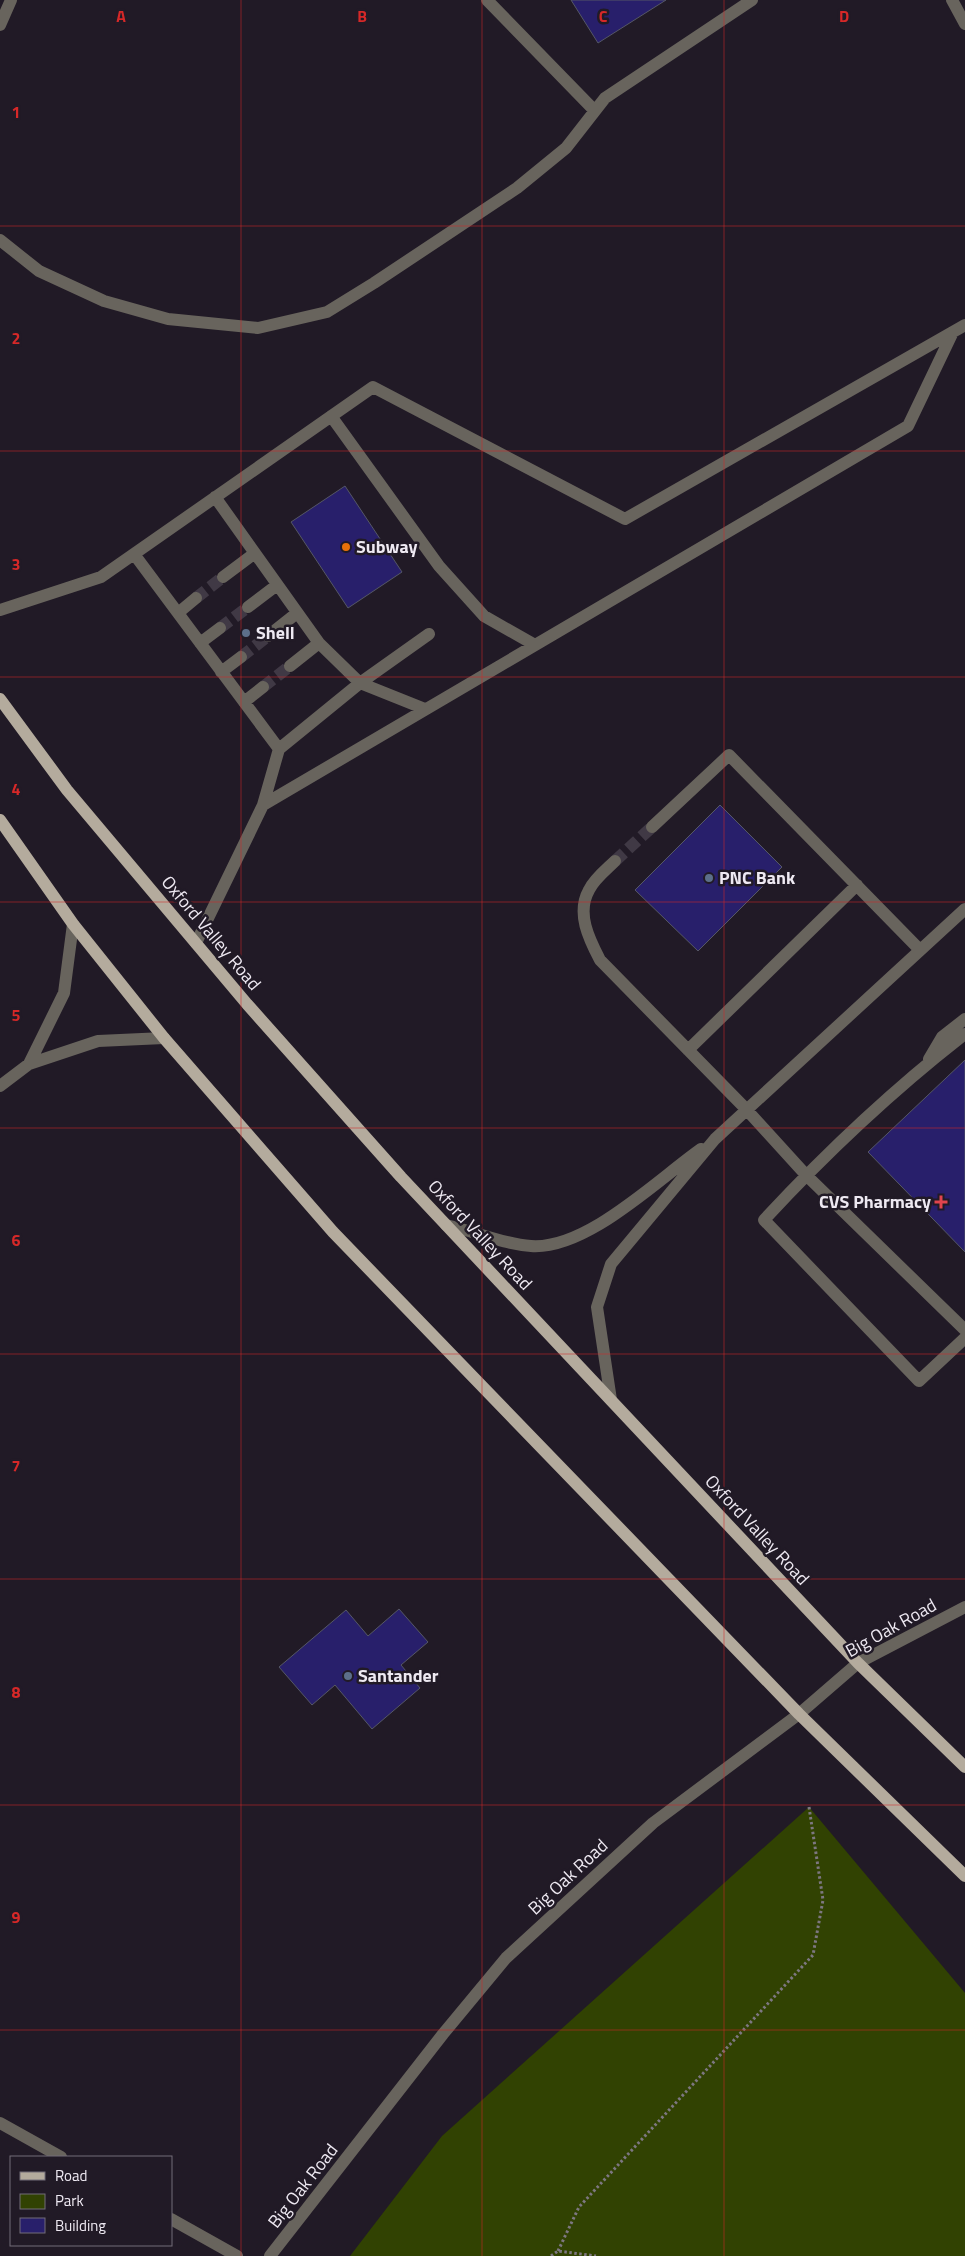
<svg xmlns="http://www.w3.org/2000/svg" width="965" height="2256" font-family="'Titillium Web',sans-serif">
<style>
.green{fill:#314202}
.building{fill:#281f6b;stroke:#555766}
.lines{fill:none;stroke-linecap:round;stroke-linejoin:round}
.minor-tunnel{stroke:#403945;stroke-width:12;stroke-dasharray:12 6;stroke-linecap:butt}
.path{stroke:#7d7781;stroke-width:3;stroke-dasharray:2.5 2.5;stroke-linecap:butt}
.minor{stroke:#68645d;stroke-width:12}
.major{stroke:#b4ab9d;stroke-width:12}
.grid{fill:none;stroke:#d62828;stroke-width:1;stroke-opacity:0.55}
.food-dot{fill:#e8710a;stroke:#211a26;stroke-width:2}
.service-dot{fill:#5c6f8a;stroke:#211a26;stroke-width:2}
.health-dot{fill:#e0444e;stroke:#211a26;stroke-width:2}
.labels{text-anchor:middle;stroke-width:5;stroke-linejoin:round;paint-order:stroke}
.poi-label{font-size:18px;font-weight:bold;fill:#eee9f2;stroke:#211a26;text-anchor:start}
.street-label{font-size:18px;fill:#eee9f2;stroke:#211a26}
.grid-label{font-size:16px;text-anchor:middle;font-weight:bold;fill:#d62828;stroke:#211a26;stroke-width:5;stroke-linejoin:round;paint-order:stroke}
</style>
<rect width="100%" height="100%" fill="#211a26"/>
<!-- green -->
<path class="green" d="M809,1807L965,1993V2256H350L442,2136Z"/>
<!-- building -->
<path class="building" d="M571,0H666L598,43Z
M345,486L402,572L348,608L291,522Z
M720,805L782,867L698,951L635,890Z
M965,1060V1252L868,1152Z
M399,1609L428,1642L401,1665L420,1688L372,1729L335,1685L312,1705L279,1667L346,1610L368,1636Z"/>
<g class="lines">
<!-- minor-tunnel -->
<path class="minor-tunnel" d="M196,598L223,577
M220,628L248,607
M241,657L268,636
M263,687L290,666
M615,861L652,827"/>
<!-- path -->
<path class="path" d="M558,2251L579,2207L813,1955L823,1900L809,1807
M551,2256L558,2251L596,2256"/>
<!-- minor -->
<path class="minor" d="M487,0L595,111
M952,0L965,24
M0,25L11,0
M0,240L39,271L104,301L168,319L258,328L327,312L374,283L517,188L566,148L605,98L752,0
M331,416L439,566L484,616L535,645
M215,497L319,643L360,683L425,709
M134,554L279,749L263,805L196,943
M223,577L255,553
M248,607L277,585
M0,610L101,577L373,387L625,519L965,325
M178,613L196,598
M268,636L297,613
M200,643L220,628
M290,666L319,643
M221,672L241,657
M244,702L263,687
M279,749L360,683L429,634
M263,805L908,426L953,332
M652,827L729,755L920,950
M615,861C607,869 594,879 589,890C576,913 589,939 600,960L746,1109L806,1175L965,1330
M965,1034C893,1090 826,1153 764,1220L919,1381L965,1338
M688,1050L857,885
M929,1059L942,1037L965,1019
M29,1064L64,993L73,924
M0,1086L29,1064L98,1041L164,1038
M446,1225C474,1231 502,1244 531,1246C586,1250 656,1181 701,1149
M611,1400L597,1307L611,1264L715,1139L965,909
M0,2123L61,2157
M171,2219L237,2256
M270,2256L443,2034L506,1958L653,1823L799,1714L858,1663L965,1607"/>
<!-- major -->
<path class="major" d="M0,699L67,790L247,1004L401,1177L858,1663L965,1767
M0,820L73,924L164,1038L333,1232L799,1714L965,1876"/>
</g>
<!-- grid -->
<path class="grid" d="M241,0V2256M482,0V2256M724,0V2256M0,226H965M0,451H965M0,677H965M0,902H965M0,1128H965M0,1354H965M0,1579H965M0,1805H965M0,2030H965"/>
<!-- markers -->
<circle class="food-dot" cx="346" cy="547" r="5"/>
<g class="service-dot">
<circle cx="246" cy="633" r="5"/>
<circle cx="709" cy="878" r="5"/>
<circle cx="348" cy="1676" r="5"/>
</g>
<path class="health-dot" d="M938.5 1194.5h5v5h5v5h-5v5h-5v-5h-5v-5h5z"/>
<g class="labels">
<!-- poi labels -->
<g class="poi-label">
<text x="356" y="553">Subway</text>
<text x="256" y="639">Shell</text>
<text x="719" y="884">PNC Bank</text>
<text x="931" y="1208" text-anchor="end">CVS Pharmacy</text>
<text x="358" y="1682">Santander</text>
</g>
<!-- street labels -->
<g class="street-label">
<text transform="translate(211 933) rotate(50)" y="6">Oxford Valley Road</text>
<text transform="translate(480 1235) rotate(47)" y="6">Oxford Valley Road</text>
<text transform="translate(757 1530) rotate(47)" y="6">Oxford Valley Road</text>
<text transform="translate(891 1628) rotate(-29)" y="6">Big Oak Road</text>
<text transform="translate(568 1877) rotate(-43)" y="6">Big Oak Road</text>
<text transform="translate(303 2186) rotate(-52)" y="6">Big Oak Road</text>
</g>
</g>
<g class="grid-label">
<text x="121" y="22">A</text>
<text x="362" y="22">B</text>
<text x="603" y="22">C</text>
<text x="844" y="22">D</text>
<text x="16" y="118">1</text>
<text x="16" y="344">2</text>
<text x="16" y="570">3</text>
<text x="16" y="795">4</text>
<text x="16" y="1021">5</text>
<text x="16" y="1246">6</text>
<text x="16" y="1472">7</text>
<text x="16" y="1698">8</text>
<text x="16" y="1923">9</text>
</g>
<!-- legend -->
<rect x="10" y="2156" width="162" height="90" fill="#211a26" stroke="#736d78"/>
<rect x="20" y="2172" width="25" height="8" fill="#b4ab9d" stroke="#736d78"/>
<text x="55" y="2181" font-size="15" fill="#eee9f2">Road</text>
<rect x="20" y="2194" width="25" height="15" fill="#314202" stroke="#736d78"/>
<text x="55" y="2206" font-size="15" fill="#eee9f2">Park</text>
<rect x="20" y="2218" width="25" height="15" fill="#281f6b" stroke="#736d78"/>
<text x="55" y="2231" font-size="15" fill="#eee9f2">Building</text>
</svg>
